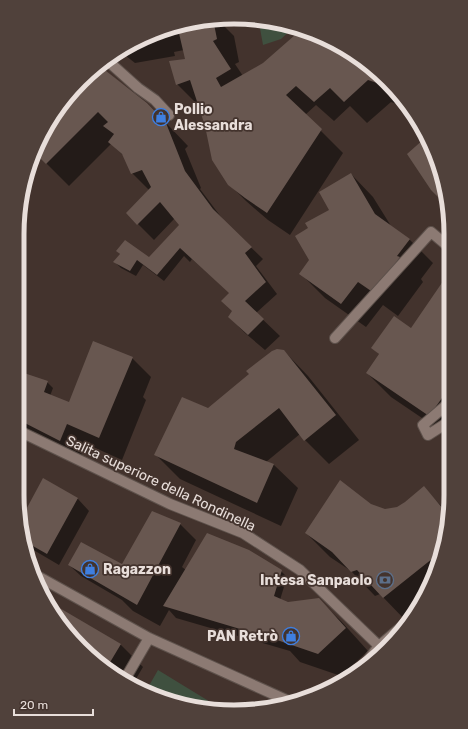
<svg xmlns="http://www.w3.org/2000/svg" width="468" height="729" font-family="Rubik,sans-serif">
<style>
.green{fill:#3f503f}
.shadow{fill:#0007}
.building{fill:#685750}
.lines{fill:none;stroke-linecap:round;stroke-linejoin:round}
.street-casing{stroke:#5e524c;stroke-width:12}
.secondary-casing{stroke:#5e524c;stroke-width:12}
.street{stroke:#8c7a73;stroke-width:10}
.secondary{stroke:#8c7a73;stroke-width:10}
.labels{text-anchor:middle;stroke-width:3.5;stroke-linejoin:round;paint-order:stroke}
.poi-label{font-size:14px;font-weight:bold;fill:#e8deda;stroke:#43332d;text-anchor:start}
.street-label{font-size:14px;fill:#e8deda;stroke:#43332d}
.rim{fill:none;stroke:#e8deda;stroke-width:5}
</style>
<rect width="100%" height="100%" fill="#43332d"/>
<!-- green -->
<path class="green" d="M259,23L294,27L281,39L263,45Z
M158,670L225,711L220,712L164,700L146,691Z"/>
<!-- shadow -->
<path class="shadow" d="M216,18L234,36L239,62L235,64L243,76L263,64L304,29L377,71L404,106L391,102L367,123L350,106L334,121L316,105L305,115L343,153L290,235L268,220L246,201L229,184L206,126L200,107L177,84L186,60L184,50L174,52L175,56L135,63L121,52L138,39Z
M101,68L147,103L188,146L185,149L201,188L200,189L224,221L263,259L256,266L277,294L256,313L280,336L265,350L245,333L229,317L233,312L230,293L192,259L190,262L184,256L164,281L143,265L136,276L121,268L115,262L121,255L117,251L149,259L181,225L175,218L154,240L127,213L149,190L132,173L125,157L111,144L69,186L35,152L39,138L71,91Z
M424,140L431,146L446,204L432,189Z
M351,174L373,197L391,226L409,239L433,263L421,279L423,282L398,316L383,305L366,327L325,298L301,274L310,260L309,229L330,210Z
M450,273V437L391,397L367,373L380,355L373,348L411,329Z
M284,351L308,376L359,440L329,464L305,440L300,434L266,462L274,465L298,488L281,526L180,479L156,455L208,409Z
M132,358L151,377L143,397L146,400L122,460L91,446L86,442L80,460L31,434L17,421L18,372L47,382L53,388L50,396L74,405Z
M44,480L78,499L89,511L59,565L25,545L21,520Z
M424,488L449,514V523L434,578L407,622L380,594L375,596L351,571L330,557L306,533L370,505L385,510L398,508Z
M180,524L196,540L182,567L186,570L281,571L287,577L280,600L288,603L318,599L341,621L368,651L341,676L300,662L290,651L176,618L169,610L160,626L133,611L122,600L81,576L69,565H121Z
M47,602L120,644L143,667L133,684L102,667L54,616Z"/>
<!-- building -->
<path class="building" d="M213,19L217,39L213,41L231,69L216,78L221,87L263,63L303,28L377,71L389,87L368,80L344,102L330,88L314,102L296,86L286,95L322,129L267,213L245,198L228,185L212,160L205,126L190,80L176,85L169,61L185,59L178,29Z
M101,67L147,103L166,123L185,171L213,209L252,247L245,253L266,282L245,301L264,319L248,335L228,317L232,311L221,301L229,293L180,248L157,275L137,260L130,271L113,262L120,254L116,251L125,240L149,257L179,225L160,202L137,225L126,213L151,187L142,170L131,174L122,154L108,142L114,134L103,126L108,122L98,112L46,164L35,153L39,138L61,105L86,79Z
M424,139L430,144L443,193L440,199L431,190L407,154Z
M351,173L375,214L410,239L397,256L400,257L374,293L358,282L341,304L299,274L309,260L295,236L308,228L305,223L329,210L319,192Z
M450,271V387L429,416L366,373L379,354L371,348L394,316L411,328Z
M93,341L133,357L99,438L67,424L60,441L17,419L18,371L48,381L44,392L69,402Z
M277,349L284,350L336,415L304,441L279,408L236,442L234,449L274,464L257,503L154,455L182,397L208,408L249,374L246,371L272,351Z
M43,478L78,498L47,554L24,541L21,519Z
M340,480L371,504L385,509L397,507L405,502L424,486L449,516V523L442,551L383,598L357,570L351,572L332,552L305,533Z
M152,511L181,523L137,605L68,565L81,542L122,564Z
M207,533L249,550L282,570L274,596L288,602L319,598L346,628L318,654L277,640L163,606Z
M46,600L121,644L106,669L102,667L79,642V641L75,639L54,616Z"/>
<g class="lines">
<!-- street casing -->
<g class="street-casing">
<path id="street" d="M109,62L138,88L155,100L169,115
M335,338L431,232L450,248
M450,421L428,435L423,425L450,402
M17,430L170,504L243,533L300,570L379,646
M32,573L149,638L293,703
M125,679L149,638"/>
</g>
<!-- secondary casing -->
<g class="secondary-casing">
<path id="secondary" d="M360,671L379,646L407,622"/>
</g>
<!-- street -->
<use href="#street" class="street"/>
<!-- secondary -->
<use href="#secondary" class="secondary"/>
</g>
<!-- icons -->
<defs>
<g id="shop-ring" transform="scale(0.9)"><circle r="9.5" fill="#43332d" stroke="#3f7fe0" stroke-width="1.5"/><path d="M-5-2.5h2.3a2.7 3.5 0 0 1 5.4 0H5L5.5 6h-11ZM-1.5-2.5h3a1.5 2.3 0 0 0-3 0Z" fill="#3f7fe0"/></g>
<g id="bank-ring" transform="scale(0.9)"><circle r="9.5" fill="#43332d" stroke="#5c6f8a" stroke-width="1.5"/><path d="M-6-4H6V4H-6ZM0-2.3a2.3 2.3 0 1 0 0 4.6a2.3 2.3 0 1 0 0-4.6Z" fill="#5c6f8a"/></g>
</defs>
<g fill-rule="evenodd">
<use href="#shop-ring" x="161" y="117"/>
<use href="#shop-ring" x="90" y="569"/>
<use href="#bank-ring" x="385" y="580"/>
<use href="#shop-ring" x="291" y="636"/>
</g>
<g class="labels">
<!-- poi labels -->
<g class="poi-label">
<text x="174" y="114">Pollio<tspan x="174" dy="16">Alessandra</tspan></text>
<text x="103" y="574">Ragazzon</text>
<text x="372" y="585" text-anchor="end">Intesa Sanpaolo</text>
<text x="278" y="641" text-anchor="end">PAN Retrò</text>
</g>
<!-- street labels -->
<g class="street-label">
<text transform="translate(161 483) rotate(25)" y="5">Salita superiore della Rondinella</text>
</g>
</g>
<!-- crop -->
<path d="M0 0H468V729H0ZM234 24H234A210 210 0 0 1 444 234V495A210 210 0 0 1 234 705H234A210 210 0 0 1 24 495V234A210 210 0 0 1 234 24Z" fill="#50413b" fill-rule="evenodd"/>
<path class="rim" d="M234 24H234A210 210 0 0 1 444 234V495A210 210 0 0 1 234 705H234A210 210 0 0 1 24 495V234A210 210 0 0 1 234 24Z"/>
<!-- scale -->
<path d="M14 709v6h79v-6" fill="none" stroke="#e8deda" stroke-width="2"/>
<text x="20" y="709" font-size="12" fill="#e8deda" stroke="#43332d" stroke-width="3" paint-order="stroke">20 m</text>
</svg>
